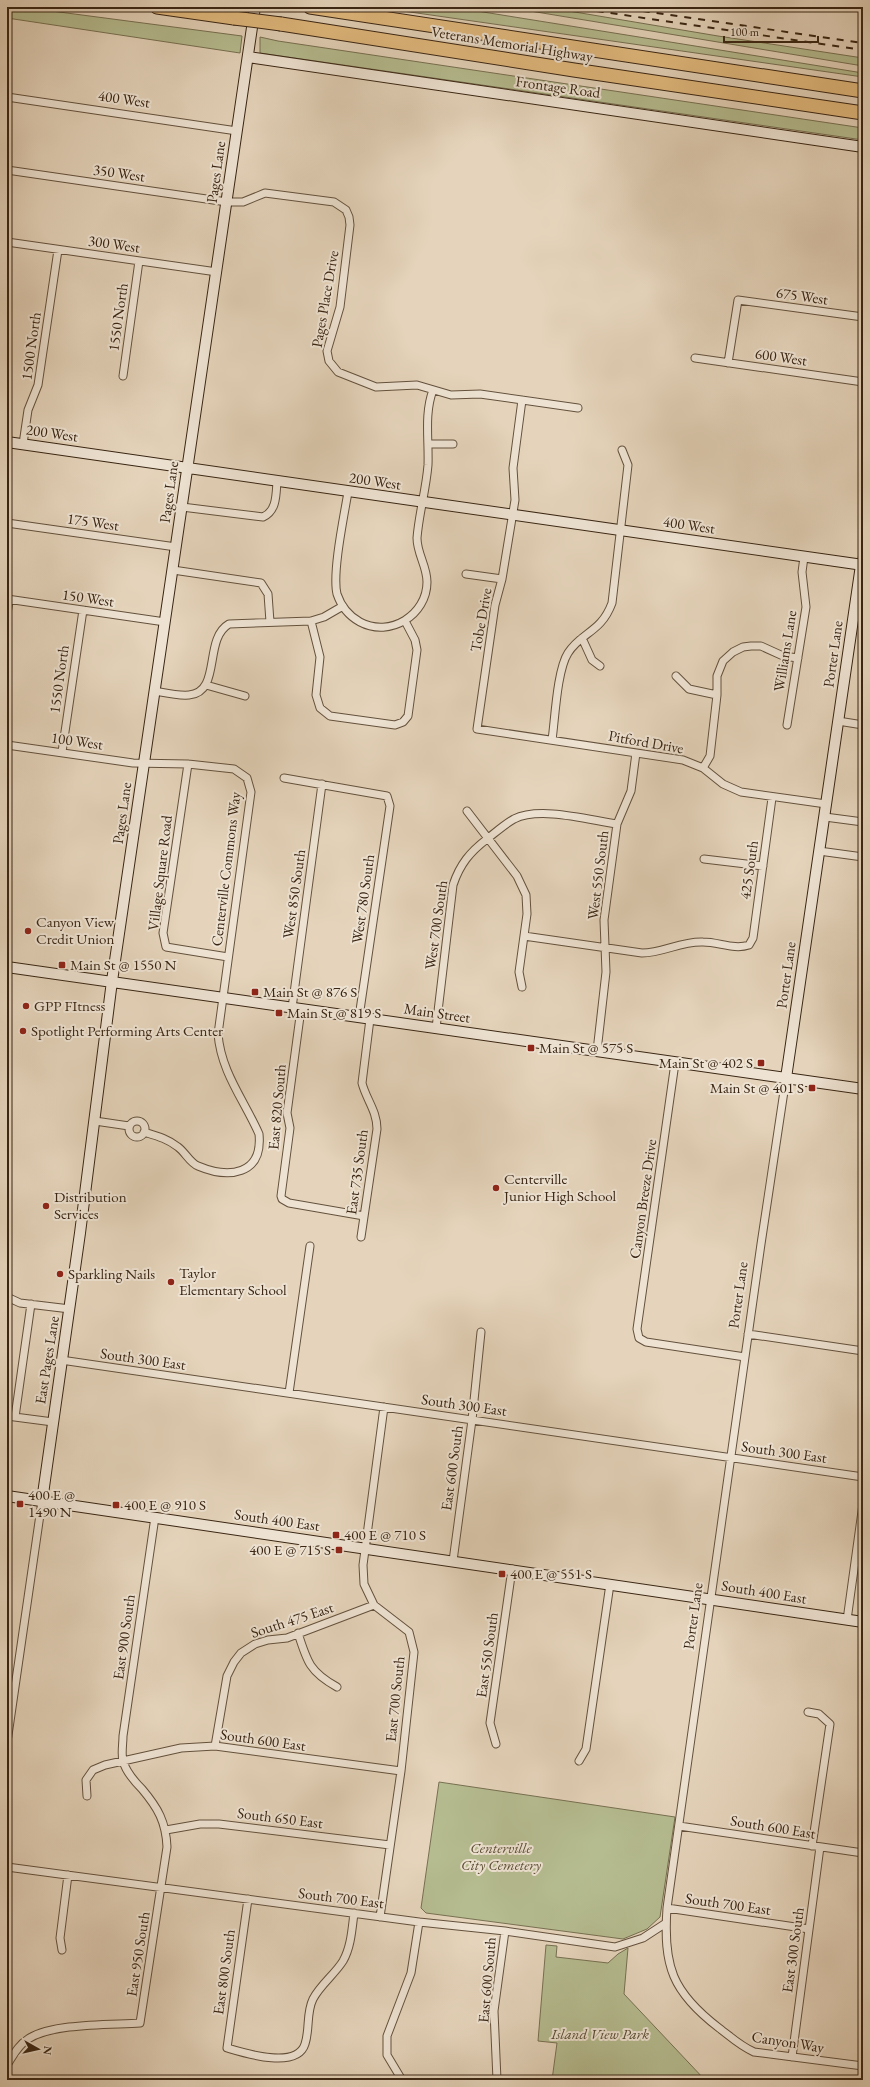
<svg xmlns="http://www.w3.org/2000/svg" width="870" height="2087" font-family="'EB Garamond',serif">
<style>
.green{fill:#b5bc90;stroke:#777052}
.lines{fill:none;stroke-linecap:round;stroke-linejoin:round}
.street-casing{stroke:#64513d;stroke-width:9}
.secondary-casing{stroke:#392513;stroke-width:12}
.highway-casing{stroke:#392513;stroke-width:15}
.street{stroke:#eee3d3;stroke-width:7}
.secondary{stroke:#eee3d3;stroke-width:10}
.highway{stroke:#e2ba7e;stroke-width:13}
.rail{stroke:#392513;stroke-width:2;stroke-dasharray:7 7;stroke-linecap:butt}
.highway-bridge-casing{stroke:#392513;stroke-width:15;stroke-linecap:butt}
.highway-bridge{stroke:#e2ba7e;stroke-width:13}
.poi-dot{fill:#8f2418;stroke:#eee3d3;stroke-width:1.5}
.labels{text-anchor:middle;stroke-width:4;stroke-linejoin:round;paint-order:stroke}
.street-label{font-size:15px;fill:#392513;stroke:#eee3d3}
.poi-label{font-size:15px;fill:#392513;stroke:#eee3d3;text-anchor:start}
.park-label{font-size:15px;font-style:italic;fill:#584b32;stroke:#eee3d3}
</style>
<rect width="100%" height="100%" fill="#e5d4bb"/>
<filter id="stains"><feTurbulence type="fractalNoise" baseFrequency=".005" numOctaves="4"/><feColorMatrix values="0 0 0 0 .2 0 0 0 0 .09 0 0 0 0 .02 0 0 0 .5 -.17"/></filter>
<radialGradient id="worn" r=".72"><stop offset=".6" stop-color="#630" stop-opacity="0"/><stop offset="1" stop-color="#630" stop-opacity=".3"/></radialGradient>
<!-- green -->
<path class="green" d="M7,7H21L242,36L240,53L7,18Z
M375,7H452L863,73V77Z
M506,7H545L718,36L863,58V66Z
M260,37L278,41L863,128V140L260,53Z
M439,1782L675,1817L660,1917L647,1929L623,1939L426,1913L421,1908Z
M546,1945L557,1946L556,1957L608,1963L618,1954L628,1948L624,1994L705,2080H552L557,2043L538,2041Z"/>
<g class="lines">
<!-- street casing -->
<g class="street-casing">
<path id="street" d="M7,97L237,131
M7,170L227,202H243L265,193L334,202L346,210L349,217L350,225L340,307L327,351L329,361L338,372L376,387L417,385L451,395L480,394L578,408
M7,242L217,272
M695,358L863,382
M728,363L738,300L863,317
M123,376L139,261
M522,400L513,468L515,500L502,579L495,605L477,729L683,760L703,768L723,784L741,792L826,804
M23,444L28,410L38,385L58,250
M428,444H453
M348,492C344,516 332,573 337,594C341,606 349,616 360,622C390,638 427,615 427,582C427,566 417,554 417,538C419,513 426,490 428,465C429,440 424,414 433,390
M182,507L263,517C277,511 276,494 277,481
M7,523L176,547
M861,565L863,553
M173,570L261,583L268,594L270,622
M466,574L502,579
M7,599L165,622
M7,614L9,600
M311,621L320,657L316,695L320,708L330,716L395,725L403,722L408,716L417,650L415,640L405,621
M582,638L592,660L600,666
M676,676L689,689L717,695
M206,685L245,696
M155,691C166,693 178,696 189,695C222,692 203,639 229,624L311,621L324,617L343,606
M838,721L863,725
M787,725L806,607L802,572L804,557
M552,740C555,719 557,670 568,653C581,632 601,633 612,603L628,465L622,450
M7,745L133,763L188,764L234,769L247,778L251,792L218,1034C221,1072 244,1100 259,1134C263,1175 229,1179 198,1166C190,1163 185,1152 178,1147C168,1139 157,1136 144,1132
M62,752L83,610
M188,764L163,933L166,947L228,957
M703,768L710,756L717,695V676L723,661L733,652L743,647L751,646H761L783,656L798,658
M284,778L387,796L390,806L359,1017
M467,811L517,876L526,895L527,914L519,972L522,987
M825,817L863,822
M819,851L863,857
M704,859L763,866
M524,936L642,953C663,953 681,941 703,942C719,942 734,950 749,945L753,938L772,798
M292,1008L322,784
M301,1009L287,1113L290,1128L281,1196L282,1199L289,1203L364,1216
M436,1028L453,885C460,864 470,852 487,839C496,832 505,824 514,819C540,806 589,820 617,824
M597,1051L606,972L604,920L617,824L631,791L636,753
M675,1063L637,1329L639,1338L646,1342L745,1357
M786,1078L761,1244L667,1908C663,1966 672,1992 719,2028C731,2037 740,2046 754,2052L863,2066
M129 1129a8 8 0 1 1 16 0a8 8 0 1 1-16 0Z
M95,1121L129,1126
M361,1237L377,1129C377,1111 366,1099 362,1083L370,1019
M7,1297L20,1303L70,1309
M748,1334L863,1351
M61,1360L863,1477
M289,1393L310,1246
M7,1416L53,1422
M15,1417L31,1304
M453,1561L472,1420L481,1332
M847,1620L863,1504
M298,1633C307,1662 310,1672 337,1687
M808,1712L819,1714L830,1724L812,1846
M7,1742L42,1501
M496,1744L490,1723L512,1569
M215,1746L227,1676L234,1662L241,1653L255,1644L268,1640L287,1638L374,1605
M579,1761L586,1749L610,1584
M87,1796L86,1780L93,1770L105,1765L181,1748L215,1746L401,1771
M679,1826L863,1853
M166,1830L200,1824H219L390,1845
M7,1867L419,1922L505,1931L615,1947L643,1938L666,1923
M248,1899L227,2048C244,2053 297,2070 305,2044C310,2029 306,2013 313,1999C320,1985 335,1974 343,1961C351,1947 352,1929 354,1913
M667,1908L809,1929
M380,1917L401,1771L414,1652L409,1632L374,1605L364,1584L363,1565L384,1407
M62,1950L60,1938L68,1875
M792,2057L820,1847
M7,2065C13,2056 18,2045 28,2039C52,2023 111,2025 140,2023L167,1847C166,1822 158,1808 142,1789C134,1781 126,1772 123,1761C121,1754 123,1744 123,1736L155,1517
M7,2079L9,2080
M402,2080L387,2055V2036L411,1973L419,1922
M497,2080L494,2011L505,1931"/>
</g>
<!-- secondary casing -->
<g class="secondary-casing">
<path id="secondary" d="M248,57L863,147
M7,442L863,565
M7,967L863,1089
M786,1078L861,565
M7,1496L863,1622
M42,1501L80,1233L112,981L255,7"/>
</g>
<!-- highway casing -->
<g class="highway-casing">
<path id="highway" d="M157,7L234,18
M310,7L863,91
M281,24L574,70L863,113"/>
</g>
<!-- street -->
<use href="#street" class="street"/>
<!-- secondary -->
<use href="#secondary" class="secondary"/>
<!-- highway -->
<use href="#highway" class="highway"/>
<!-- rail -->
<path class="rail" d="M569,7L863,50
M615,7L863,43"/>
<!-- highway-bridge casing -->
<g class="highway-bridge-casing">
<path id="highway-bridge" d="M234,18L281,24"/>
</g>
<!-- highway-bridge -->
<use href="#highway-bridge" class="highway-bridge"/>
</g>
<!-- markers -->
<g class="poi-dot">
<circle cx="28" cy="931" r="4"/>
<rect x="58" y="961" width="8" height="8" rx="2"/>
<rect x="251" y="988" width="8" height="8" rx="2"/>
<circle cx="26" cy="1006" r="4"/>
<rect x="275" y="1009" width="8" height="8" rx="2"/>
<circle cx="23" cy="1031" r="4"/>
<rect x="527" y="1044" width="8" height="8" rx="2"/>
<rect x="757" y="1059" width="8" height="8" rx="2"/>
<rect x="808" y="1084" width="8" height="8" rx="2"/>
<circle cx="496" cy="1188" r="4"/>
<circle cx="46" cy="1206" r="4"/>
<circle cx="60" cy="1274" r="4"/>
<circle cx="171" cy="1282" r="4"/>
<rect x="16" y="1500" width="8" height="8" rx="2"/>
<rect x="112" y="1501" width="8" height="8" rx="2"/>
<rect x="332" y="1531" width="8" height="8" rx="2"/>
<rect x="335" y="1546" width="8" height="8" rx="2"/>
<rect x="498" y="1570" width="8" height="8" rx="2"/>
</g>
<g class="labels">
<!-- street labels -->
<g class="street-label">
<text transform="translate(512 44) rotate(9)" y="5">Veterans Memorial Highway</text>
<text transform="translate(558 87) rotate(8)" y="5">Frontage Road</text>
<text transform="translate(124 99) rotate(8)" y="5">400 West</text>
<text transform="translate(216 172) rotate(-82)" y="5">Pages Lane</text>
<text transform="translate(119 173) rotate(8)" y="5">350 West</text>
<text transform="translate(114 244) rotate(8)" y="5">300 West</text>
<text transform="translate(802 296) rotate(8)" y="5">675 West</text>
<text transform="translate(325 299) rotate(-80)" y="5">Pages Place Drive</text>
<text transform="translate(118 317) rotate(-82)" y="5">1550 North</text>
<text transform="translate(31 346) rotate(-82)" y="5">1500 North</text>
<text transform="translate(781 357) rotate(8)" y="5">600 West</text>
<text transform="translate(52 433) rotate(8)" y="5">200 West</text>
<text transform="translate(375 481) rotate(8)" y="5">200 West</text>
<text transform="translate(169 492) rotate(-82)" y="5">Pages Lane</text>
<text transform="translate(93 522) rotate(8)" y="5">175 West</text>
<text transform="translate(689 525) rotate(8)" y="5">400 West</text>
<text transform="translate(88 598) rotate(8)" y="5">150 West</text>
<text transform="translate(481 620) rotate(-80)" y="5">Tobe Drive</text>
<text transform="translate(785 651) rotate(-81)" y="5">Williams Lane</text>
<text transform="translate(833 654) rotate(-82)" y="5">Porter Lane</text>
<text transform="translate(59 679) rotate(-82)" y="5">1550 North</text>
<text transform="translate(77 741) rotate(8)" y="5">100 West</text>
<text transform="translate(646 742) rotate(10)" y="5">Pitford Drive</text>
<text transform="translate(122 813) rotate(-82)" y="5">Pages Lane</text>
<text transform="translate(226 869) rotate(-83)" y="5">Centerville Commons Way</text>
<text transform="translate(749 870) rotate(-82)" y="5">425 South</text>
<text transform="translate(160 873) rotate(-83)" y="5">Village Square Road</text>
<text transform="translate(598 875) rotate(-83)" y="5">West 550 South</text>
<text transform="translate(294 894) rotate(-82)" y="5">West 850 South</text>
<text transform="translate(363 899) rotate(-82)" y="5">West 780 South</text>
<text transform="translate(436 925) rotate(-82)" y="5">West 700 South</text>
<text transform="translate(786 975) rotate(-82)" y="5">Porter Lane</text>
<text transform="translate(437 1013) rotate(8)" y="5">Main Street</text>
<text transform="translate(277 1107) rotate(-85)" y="5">East 820 South</text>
<text transform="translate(357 1172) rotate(-82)" y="5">East 735 South</text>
<text transform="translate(643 1199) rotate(-82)" y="5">Canyon Breeze Drive</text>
<text transform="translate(738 1295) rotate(-82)" y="5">Porter Lane</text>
<text transform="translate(143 1359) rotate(8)" y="5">South 300 East</text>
<text transform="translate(47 1360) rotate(-81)" y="5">East Pages Lane</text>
<text transform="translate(464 1405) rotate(8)" y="5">South 300 East</text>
<text transform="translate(784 1452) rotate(8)" y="5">South 300 East</text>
<text transform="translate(452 1468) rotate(-82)" y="5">East 600 South</text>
<text transform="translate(277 1520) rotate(8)" y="5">South 400 East</text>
<text transform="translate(764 1592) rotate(9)" y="5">South 400 East</text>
<text transform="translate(693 1616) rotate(-82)" y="5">Porter Lane</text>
<text transform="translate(292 1620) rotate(-18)" y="5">South 475 East</text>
<text transform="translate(124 1637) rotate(-82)" y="5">East 900 South</text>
<text transform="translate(487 1655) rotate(-82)" y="5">East 550 South</text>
<text transform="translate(395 1699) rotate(-84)" y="5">East 700 South</text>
<text transform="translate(263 1740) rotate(8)" y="5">South 600 East</text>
<text transform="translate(280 1818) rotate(7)" y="5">South 650 East</text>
<text transform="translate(773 1827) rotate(9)" y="5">South 600 East</text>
<text transform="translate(341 1898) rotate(7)" y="5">South 700 East</text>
<text transform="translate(728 1904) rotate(8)" y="5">South 700 East</text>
<text transform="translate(793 1950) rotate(-82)" y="5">East 300 South</text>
<text transform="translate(138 1954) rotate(-81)" y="5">East 950 South</text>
<text transform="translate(224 1972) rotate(-82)" y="5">East 800 South</text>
<text transform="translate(487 1980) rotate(-85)" y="5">East 600 South</text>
<text transform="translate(788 2042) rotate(9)" y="5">Canyon Way</text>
</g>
<!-- poi labels -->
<g class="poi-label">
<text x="36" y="927">Canyon View<tspan x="36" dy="17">Credit Union</tspan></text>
<text x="70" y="970">Main St @ 1550 N</text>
<text x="263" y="997">Main St @ 876 S</text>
<text x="34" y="1011">GPP FItness</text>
<text x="287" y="1018">Main St @ 819 S</text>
<text x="31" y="1036">Spotlight Performing Arts Center</text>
<text x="539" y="1053">Main St @ 575 S</text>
<text x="753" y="1068" text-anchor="end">Main St @ 402 S</text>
<text x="804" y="1093" text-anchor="end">Main St @ 401 S</text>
<text x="504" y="1184">Centerville<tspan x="504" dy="17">Junior High School</tspan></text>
<text x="54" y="1202">Distribution<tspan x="54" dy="17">Services</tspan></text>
<text x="179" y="1278">Taylor<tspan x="179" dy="17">Elementary School</tspan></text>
<text x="68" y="1279">Sparkling Nails</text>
<text x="28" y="1500">400 E @<tspan x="28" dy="17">1490 N</tspan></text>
<text x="124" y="1510">400 E @ 910 S</text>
<text x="344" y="1540">400 E @ 710 S</text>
<text x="331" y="1555" text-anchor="end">400 E @ 715 S</text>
<text x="510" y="1579">400 E @ 551 S</text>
</g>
<!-- park labels -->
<g class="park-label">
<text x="501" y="1853">Centerville<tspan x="501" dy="17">City Cemetery</tspan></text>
<text x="600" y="2039">Island View Park</text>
</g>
</g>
<!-- margin -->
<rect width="870" height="2087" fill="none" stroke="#e5d4bb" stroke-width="24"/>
<rect x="8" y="8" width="854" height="2071" fill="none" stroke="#392513" stroke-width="2"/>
<rect x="12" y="12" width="846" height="2063" fill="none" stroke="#392513"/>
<!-- north arrow -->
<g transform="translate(38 2049) rotate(98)" stroke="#eee3d3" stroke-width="3" paint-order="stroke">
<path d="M0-3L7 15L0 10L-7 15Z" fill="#392513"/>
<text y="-6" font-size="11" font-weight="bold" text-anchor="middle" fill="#392513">N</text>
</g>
<!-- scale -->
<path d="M724 36v6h94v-6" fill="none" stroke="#392513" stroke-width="2"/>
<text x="730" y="36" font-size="12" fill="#392513" stroke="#eee3d3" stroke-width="3" paint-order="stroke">100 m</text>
<rect width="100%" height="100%" filter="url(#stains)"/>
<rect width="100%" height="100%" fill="url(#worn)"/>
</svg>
